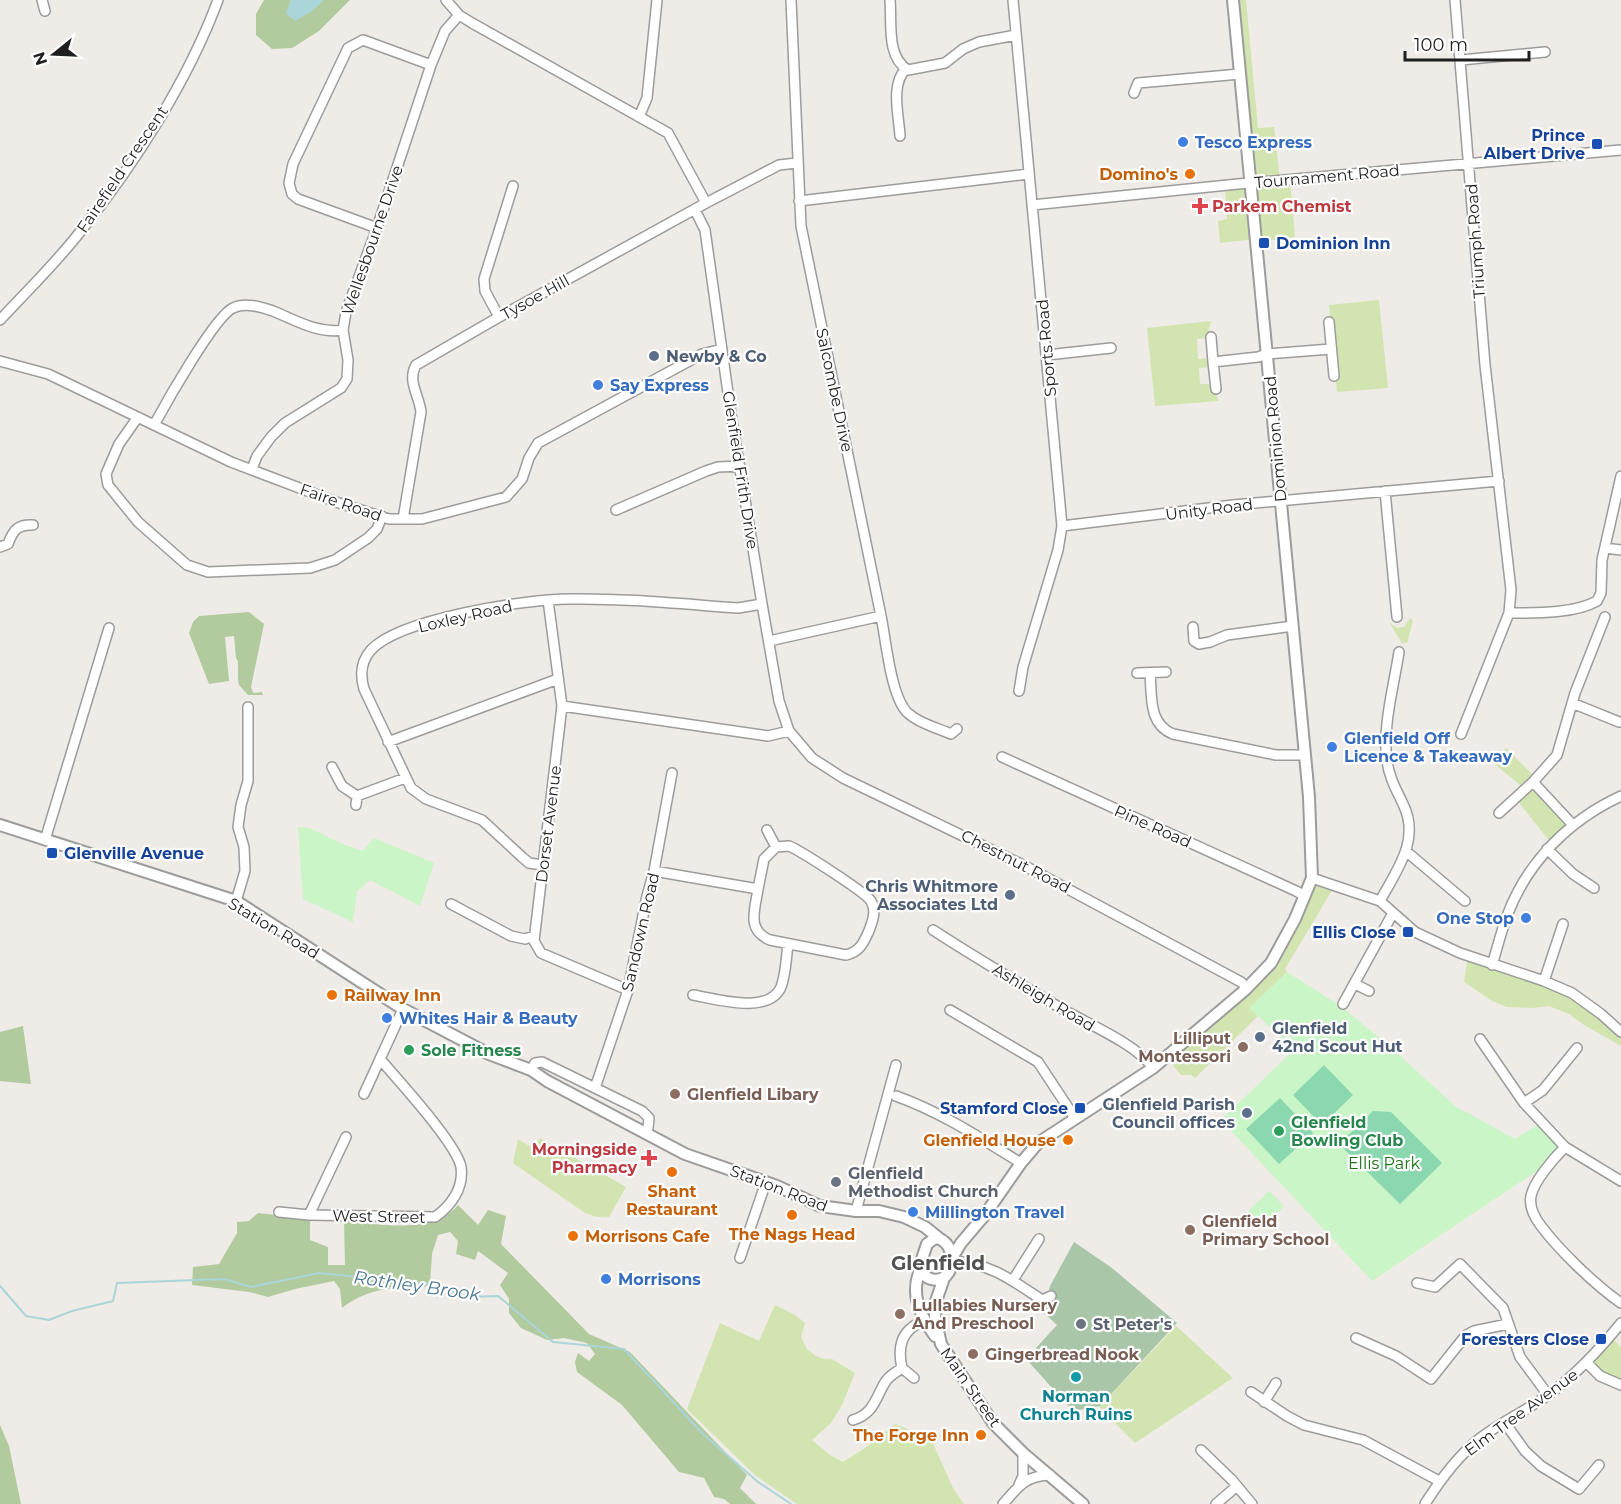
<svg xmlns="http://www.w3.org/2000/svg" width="1621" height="1504" font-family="Montserrat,sans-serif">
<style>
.grass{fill:#d2e5b0}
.forest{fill:#b2cb9e}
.cemetery{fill:#a9c6a9}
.park{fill:#caf5c7}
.pitch{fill:#8bd7af}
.water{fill:#aad5d9}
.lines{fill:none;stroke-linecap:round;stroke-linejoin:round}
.stream{stroke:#aad5d9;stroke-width:2}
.minor-casing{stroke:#9c9c9c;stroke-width:12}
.tertiary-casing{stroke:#9c9c9c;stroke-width:14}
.minor{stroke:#fff;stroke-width:9}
.tertiary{stroke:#fff;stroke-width:10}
.shop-dot{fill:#3f7fe0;stroke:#fff;stroke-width:2}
.transit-dot{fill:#1a4fb4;stroke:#fff;stroke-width:2}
.food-dot{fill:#e8710a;stroke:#fff;stroke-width:2}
.health-dot{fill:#e0444e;stroke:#fff;stroke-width:2}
.service-dot{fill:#5c6f8a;stroke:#fff;stroke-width:2}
.education-dot{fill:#8d6e63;stroke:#fff;stroke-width:2}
.leisure-dot{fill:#2e9e5b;stroke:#fff;stroke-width:2}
.worship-dot{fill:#6b7280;stroke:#fff;stroke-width:2}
.culture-dot{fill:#0f9aa8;stroke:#fff;stroke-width:2}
.labels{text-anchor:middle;stroke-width:4.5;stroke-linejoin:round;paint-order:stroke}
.transit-label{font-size:16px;font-weight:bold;fill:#164399;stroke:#fff;text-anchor:end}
.shop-label{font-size:16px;font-weight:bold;fill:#366cbe;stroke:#fff;text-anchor:start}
.street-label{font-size:16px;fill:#1f1f1f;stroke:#fff}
.food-label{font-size:16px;font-weight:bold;fill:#c56008;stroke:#fff;text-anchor:end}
.health-label{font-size:16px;font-weight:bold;fill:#be3a42;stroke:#fff;text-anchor:start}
.service-label{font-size:16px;font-weight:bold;fill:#4e5e75;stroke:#fff;text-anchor:start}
.education-label{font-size:16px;font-weight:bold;fill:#785e54;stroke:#fff;text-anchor:start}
.leisure-label{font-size:16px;font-weight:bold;fill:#27864d;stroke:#fff;text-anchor:start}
.park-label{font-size:16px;fill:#1b7515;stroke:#fff}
.worship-label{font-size:16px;font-weight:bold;fill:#5b616d;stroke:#fff;text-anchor:start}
.culture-label{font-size:16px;font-weight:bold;fill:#0d838f;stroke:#fff}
.water-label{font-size:18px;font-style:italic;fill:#497790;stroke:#fff}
.quarter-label{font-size:20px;font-weight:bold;fill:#525252;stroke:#fff}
</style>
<rect width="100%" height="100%" fill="#efebe6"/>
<!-- grass -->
<path class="grass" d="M1233,0H1246L1258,128L1274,127L1280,180L1290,179L1295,237L1257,242L1256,239L1220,243L1218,221L1227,219L1225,185L1250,184Z
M1379,300L1388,388L1337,392L1329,305Z
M1211,321L1207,338L1197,339L1198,359L1210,358L1211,367L1199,368L1200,384H1210L1219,401L1155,406L1147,328Z
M1410,618L1413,621L1407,643H1402L1389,622L1397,628L1404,627Z
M1506,748L1536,778L1573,825L1552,844L1520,804L1518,796L1525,789L1493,763Z
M1312,878L1334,887L1285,969L1287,972L1250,1008L1258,1016L1195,1078L1191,1075H1181L1166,1057L1271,963Z
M1468,956L1567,991L1621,1032V1046L1584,1025L1569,1014L1549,1006L1532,1008L1507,1007L1492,1001L1464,982Z
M540,1138L626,1187L609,1217H597L585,1213L513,1163L518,1139L534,1149Z
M775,1305L795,1315L805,1323L801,1337L807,1349L816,1356L824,1359H832L855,1373L842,1405L831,1423L812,1440L830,1455L843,1462L865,1448L895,1424L931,1439L953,1488L964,1504H797L756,1476L687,1409L720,1323L759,1341Z
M1176,1326L1233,1378L1135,1443L1099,1407Z
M1610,1336L1621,1347V1384L1587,1363Z"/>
<!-- forest -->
<path class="forest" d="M264,0H350L319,31L292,48L272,49L256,35V14Z
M249,612L264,624L251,687L253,693L262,692L263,695H248L239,685L238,680V661L236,658L234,636L225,637L229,681L209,684L189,633L193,622L199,616Z
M23,1026L31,1084L0,1081V1032Z
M458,1205L478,1225L488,1210L506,1216L501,1244L589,1334L630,1352L747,1475L740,1488L756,1504H730L724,1499L714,1497L704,1478L679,1472L622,1405L577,1372L575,1362L578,1353L589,1361L595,1354L587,1343L564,1338L547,1340L521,1328L509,1313V1299L500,1285L508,1273L478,1251L475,1260L456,1254L458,1241L450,1232L438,1235L432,1254L430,1285C414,1291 399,1287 382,1290C368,1292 353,1299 342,1308L340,1289L334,1281L295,1289L268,1297L249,1292L192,1285L193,1267L219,1264L237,1233V1222L249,1221L258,1213L310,1219V1240L328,1247V1265H345L344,1222C380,1223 432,1236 458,1205Z
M0,1425L9,1446L21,1504H0Z"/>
<!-- cemetery -->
<path class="cemetery" d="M1074,1242L1112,1268L1177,1323L1100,1406L1073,1411L1026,1359L1057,1325L1044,1313L1050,1286Z"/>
<!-- park -->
<path class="park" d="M298,827L310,828L342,844L363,851L374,838L434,863L420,906L370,880L357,891L353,922L303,899Z
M1287,972L1339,1005L1387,1044L1455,1106L1515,1139L1543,1122L1565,1147L1549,1163L1372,1281L1221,1120L1299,1045L1287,1035L1283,1039L1249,1008Z
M1269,1191L1284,1206L1260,1230L1245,1214Z"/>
<!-- pitch -->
<path class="pitch" d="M1324,1065L1353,1095L1322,1125L1293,1095Z
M1280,1098L1313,1133L1279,1164L1246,1129Z
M1373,1111L1391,1112L1442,1163L1400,1204L1339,1144Z"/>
<!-- water -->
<path class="water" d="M291,0H324L311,12L295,21L286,13Z"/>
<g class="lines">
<!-- stream -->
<path class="stream" d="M0,1286L26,1316L49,1320L72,1311L113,1301L117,1283L224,1279L251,1287L319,1273L429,1284L468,1297L498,1296L553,1342L624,1349L703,1434L758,1482L791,1504"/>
<!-- minor casing -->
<g class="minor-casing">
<path id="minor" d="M42,0L45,11
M446,0L459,15L472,23L668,133L706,203
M890,0C892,23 886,57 908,70L945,63L963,49L979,42L1016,35
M1013,0L1062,526L1058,550L1023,667L1019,691
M1455,0L1485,365L1511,590L1509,613L1461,734
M1461,60L1545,52
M1134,93L1138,83L1240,74
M639,117L647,98L657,0
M900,136C899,116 890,84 906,69
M799,201L1029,174
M1032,205L1238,184L1621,150
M695,210L705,230L731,414L762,604L779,701L789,731L812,758L843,778L1025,866L1241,982L1247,988
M377,228L298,199L292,194L289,183L293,164L348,48L363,40L431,65
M499,317L485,291L484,279L513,186
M0,320C27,291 56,263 80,232C134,165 188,81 218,0
M1329,322L1334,376
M1211,337L1213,362
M1047,355L1111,348
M0,361L48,374L231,462L339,503L389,519H422L506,497L522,479L529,458L538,443L702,354L722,349
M1216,389L1213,362L1258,357L1267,354L1331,349
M138,417L119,444L106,474L108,485L138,522L187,565L208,572L310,568L335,560L368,538L377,529L382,516
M154,425C166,403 215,316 233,308C245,302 261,307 273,311C295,320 318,334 343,330
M252,469L257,456L271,437L285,423L341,388L347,379L348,360L343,330L346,312L377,228L431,65L445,31L459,15
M1385,491L1397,617
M616,510L706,471L718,467L740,466
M403,519L421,412C419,395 407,381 416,365L499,317L706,203L779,165L797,163
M1062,526L1233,505L1499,481
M0,547L8,544C13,530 18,524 33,525
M1605,548L1621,550
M548,600L562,706L534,941L541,953L628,990
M1509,613C1535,613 1574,614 1597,601L1601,593L1602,560L1621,476
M881,616C886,640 891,700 909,714C920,724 938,728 951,734L957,729
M1193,627L1194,641L1199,644L1210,642L1227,635L1293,626
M769,641L881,616L801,226L791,0
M1137,673L1166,672
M1150,673C1152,696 1148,724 1173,734L1276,755H1305
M1572,703L1619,722
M562,706L768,736L789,731
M388,742L558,679
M1002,757L1296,891L1305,896
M332,767L342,786L357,796L356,805
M1533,782L1573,825
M357,796L405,778
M1499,813L1533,782L1557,755L1575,693L1605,617
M767,830L776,847
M45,840L109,628
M1547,849L1573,874L1594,888
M1407,852L1465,901
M542,865L529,863L522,857L482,820L426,799L411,788L364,689C360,675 361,661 371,650C399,619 526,599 569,599C625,598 682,604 738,608L762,604
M654,871L758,889L764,859L776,847L789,846C801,851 865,892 871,901C877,912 872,923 868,933C863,944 859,952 846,955L770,940C746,930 755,910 758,889
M1312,878L1380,901L1415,932L1460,953L1544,981L1572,993L1601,1014L1621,1032
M236,901L245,871L244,847L238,827L241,805L248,781V707
M1380,901C1396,871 1421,840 1403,804C1396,789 1389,777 1387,761C1382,728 1394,685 1399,652
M451,904L511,936L525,939L534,936
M933,930C976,958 1020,984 1064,1010C1090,1025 1136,1044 1153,1068
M1492,965C1497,949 1501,932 1507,916C1527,862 1569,820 1621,796
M1544,981L1563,924
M1355,984L1369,991
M693,995C716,999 769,1015 781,987C786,974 786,958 788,945
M1343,1004L1393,913
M950,1010L1038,1062L1075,1118
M1480,1039L1524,1103L1565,1147L1621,1181
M531,1070L535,1063L542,1062L642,1111L649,1118L648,1128L645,1133
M595,1088L628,990L647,896L654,871L672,773
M364,1094L380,1059
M896,1096C941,1112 980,1138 1021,1163
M1524,1103L1543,1090L1577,1048
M346,1137L309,1215L435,1217C451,1206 464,1188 461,1167C457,1144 397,1079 380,1059L403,1009
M1565,1147C1554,1158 1534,1181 1531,1196C1529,1206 1535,1218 1541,1226C1560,1251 1595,1285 1621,1303
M856,1211L896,1065
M279,1212L309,1215
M740,1258L766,1182
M952,1261C990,1263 1012,1280 1042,1300L1051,1296
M1013,1280L1039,1239
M1417,1283L1435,1287L1460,1264L1503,1308L1520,1357L1548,1395
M1356,1338L1396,1356L1431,1379L1466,1335L1474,1331L1508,1324
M1587,1363L1600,1376L1621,1385
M902,1368L914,1378
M1251,1392L1287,1416L1304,1425L1363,1440L1439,1481
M1264,1402L1276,1383
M853,1420C873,1414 875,1400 884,1384C888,1376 895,1373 902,1368C897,1346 902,1329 924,1321
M1505,1423L1525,1451L1541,1466L1579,1489L1599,1465
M1201,1450L1232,1480L1252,1504
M1019,1485L1023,1476V1453
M1003,1504C1019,1486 1025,1476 1050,1475
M1216,1504L1237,1486
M1425,1504C1440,1480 1456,1458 1478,1440C1499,1423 1526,1411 1548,1395C1576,1375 1599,1350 1621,1323"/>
</g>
<!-- tertiary casing -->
<g class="tertiary-casing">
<path id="tertiary" d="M0,825L236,901L403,1009L489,1054L531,1070L547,1081L685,1154L777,1186L820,1206L856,1211H879L904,1217L925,1227L940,1239
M935,1238C959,1240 957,1286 931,1279C924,1277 922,1272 920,1265L927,1244Z
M952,1258L961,1243L984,1216L1021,1163L1038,1143L1153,1068L1245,990L1271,963L1295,919L1312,878L1309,797L1233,0
M921,1268C909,1294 920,1315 935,1336
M944,1278L936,1301L935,1317L941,1344L993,1423L1023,1453L1083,1504"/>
</g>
<!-- minor -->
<use href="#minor" class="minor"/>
<!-- tertiary -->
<use href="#tertiary" class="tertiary"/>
</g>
<!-- markers -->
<g class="shop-dot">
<circle cx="1183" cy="142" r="6"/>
<circle cx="598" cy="385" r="6"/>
<circle cx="1332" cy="747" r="6"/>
<circle cx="1526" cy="918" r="6"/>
<circle cx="387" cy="1018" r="6"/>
<circle cx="913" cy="1212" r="6"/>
<circle cx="606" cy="1279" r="6"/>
</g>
<g class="transit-dot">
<rect x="1591" y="138" width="12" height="12" rx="3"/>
<rect x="1258" y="237" width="12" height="12" rx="3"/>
<rect x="46" y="847" width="12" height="12" rx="3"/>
<rect x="1402" y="926" width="12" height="12" rx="3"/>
<rect x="1074" y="1102" width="12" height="12" rx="3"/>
<rect x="1595" y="1333" width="12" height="12" rx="3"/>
</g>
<g class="food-dot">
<circle cx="1190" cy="174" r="6"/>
<circle cx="332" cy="995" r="6"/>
<circle cx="1068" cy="1140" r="6"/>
<circle cx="672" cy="1172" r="6"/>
<circle cx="792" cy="1215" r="6"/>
<circle cx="573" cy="1236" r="6"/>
<circle cx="981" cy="1435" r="6"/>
</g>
<g class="health-dot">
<path d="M1197 197h6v6h6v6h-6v6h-6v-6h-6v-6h6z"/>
<path d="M646 1149h6v6h6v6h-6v6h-6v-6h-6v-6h6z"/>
</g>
<g class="service-dot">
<circle cx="654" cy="356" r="6"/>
<circle cx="1010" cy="895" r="6"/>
<circle cx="1260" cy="1037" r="6"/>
<circle cx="1247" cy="1113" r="6"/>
</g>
<g class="education-dot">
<circle cx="1243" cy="1047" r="6"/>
<circle cx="675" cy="1094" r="6"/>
<circle cx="1190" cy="1230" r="6"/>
<circle cx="900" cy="1314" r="6"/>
<circle cx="973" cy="1354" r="6"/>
</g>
<g class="leisure-dot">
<circle cx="409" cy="1050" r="6"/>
<circle cx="1279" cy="1131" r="6"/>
</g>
<g class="worship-dot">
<circle cx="836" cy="1182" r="6"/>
<circle cx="1081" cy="1324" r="6"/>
</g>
<circle class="culture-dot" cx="1076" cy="1377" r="6"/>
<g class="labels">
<!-- transit labels -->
<g class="transit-label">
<text x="1585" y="141">Prince<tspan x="1585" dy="18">Albert Drive</tspan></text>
<text x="1276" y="249" text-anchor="start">Dominion Inn</text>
<text x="64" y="859" text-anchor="start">Glenville Avenue</text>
<text x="1396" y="938">Ellis Close</text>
<text x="1068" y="1114">Stamford Close</text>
<text x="1589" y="1345">Foresters Close</text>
</g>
<!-- shop labels -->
<g class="shop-label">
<text x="1195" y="148">Tesco Express</text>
<text x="610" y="391">Say Express</text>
<text x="1344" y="744">Glenfield Off<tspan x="1344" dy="18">Licence &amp; Takeaway</tspan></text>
<text x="1514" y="924" text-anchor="end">One Stop</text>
<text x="399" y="1024">Whites Hair &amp; Beauty</text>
<text x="925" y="1218">Millington Travel</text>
<text x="618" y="1285">Morrisons</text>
</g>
<!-- street labels -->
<g class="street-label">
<text transform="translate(122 169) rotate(-56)" y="6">Fairefield Crescent</text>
<text transform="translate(1327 176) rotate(-5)" y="6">Tournament Road</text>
<text transform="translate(372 240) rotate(-71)" y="6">Wellesbourne Drive</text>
<text transform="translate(1475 241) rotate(-94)" y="6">Triumph Road</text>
<text transform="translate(535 297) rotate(-29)" y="6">Tysoe Hill</text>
<text transform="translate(1046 348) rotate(-95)" y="6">Sports Road</text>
<text transform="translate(835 390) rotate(78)" y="6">Salcombe Drive</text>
<text transform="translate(1275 439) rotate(-95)" y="6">Dominion Road</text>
<text transform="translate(741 470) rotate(81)" y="6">Glenfield Frith Drive</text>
<text transform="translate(341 502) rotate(19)" y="6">Faire Road</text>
<text transform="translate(1209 509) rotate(-7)" y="6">Unity Road</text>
<text transform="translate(465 616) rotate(-13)" y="6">Loxley Road</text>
<text transform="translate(548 824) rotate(-83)" y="6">Dorset Avenue</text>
<text transform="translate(1153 826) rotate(24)" y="6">Pine Road</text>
<text transform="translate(1016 861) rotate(27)" y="6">Chestnut Road</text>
<text transform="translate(274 928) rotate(31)" y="6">Station Road</text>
<text transform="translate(640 932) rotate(-77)" y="6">Sandown Road</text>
<text transform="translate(1044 997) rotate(31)" y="6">Ashleigh Road</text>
<text transform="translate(779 1188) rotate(21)" y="6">Station Road</text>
<text transform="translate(379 1216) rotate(1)" y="6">West Street</text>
<text transform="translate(971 1387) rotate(55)" y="6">Main Street</text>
<text transform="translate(1521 1412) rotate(-36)" y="6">Elm Tree Avenue</text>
</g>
<!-- food labels -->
<g class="food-label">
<text x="1178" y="180">Domino's</text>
<text x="344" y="1001" text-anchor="start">Railway Inn</text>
<text x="1056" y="1146">Glenfield House</text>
<text x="672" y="1197" text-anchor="middle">Shant<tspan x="672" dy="18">Restaurant</tspan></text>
<text x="792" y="1240" text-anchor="middle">The Nags Head</text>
<text x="585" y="1242" text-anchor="start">Morrisons Cafe</text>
<text x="969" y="1441">The Forge Inn</text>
</g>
<!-- health labels -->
<g class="health-label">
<text x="1212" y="212">Parkem Chemist</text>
<text x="637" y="1155" text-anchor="end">Morningside<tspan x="637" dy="18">Pharmacy</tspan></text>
</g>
<!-- service labels -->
<g class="service-label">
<text x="666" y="362">Newby &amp; Co</text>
<text x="998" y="892" text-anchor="end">Chris Whitmore<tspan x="998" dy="18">Associates Ltd</tspan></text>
<text x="1272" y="1034">Glenfield<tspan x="1272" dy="18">42nd Scout Hut</tspan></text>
<text x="1235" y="1110" text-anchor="end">Glenfield Parish<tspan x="1235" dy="18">Council offices</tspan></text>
</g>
<!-- education labels -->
<g class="education-label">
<text x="1231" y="1044" text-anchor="end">Lilliput<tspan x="1231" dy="18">Montessori</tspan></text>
<text x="687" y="1100">Glenfield Libary</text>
<text x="1202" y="1227">Glenfield<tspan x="1202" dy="18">Primary School</tspan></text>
<text x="912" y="1311">Lullabies Nursery<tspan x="912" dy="18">And Preschool</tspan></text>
<text x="985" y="1360">Gingerbread Nook</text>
</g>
<!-- leisure labels -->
<g class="leisure-label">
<text x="421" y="1056">Sole Fitness</text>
<text x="1291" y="1128">Glenfield<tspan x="1291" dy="18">Bowling Club</tspan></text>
</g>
<!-- park labels -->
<g class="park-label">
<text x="1384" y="1169">Ellis Park</text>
</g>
<!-- worship labels -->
<g class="worship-label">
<text x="848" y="1179">Glenfield<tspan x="848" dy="18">Methodist Church</tspan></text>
<text x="1093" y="1330">St Peter's</text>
</g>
<!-- culture labels -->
<g class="culture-label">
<text x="1076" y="1402">Norman<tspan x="1076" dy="18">Church Ruins</tspan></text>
</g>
<!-- water labels -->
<g class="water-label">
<text transform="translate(417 1286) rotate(8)" y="6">Rothley Brook</text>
</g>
<!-- quarter labels -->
<g class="quarter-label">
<text x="938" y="1270">Glenfield</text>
</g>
</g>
<!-- north arrow -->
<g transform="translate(54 54) rotate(252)" stroke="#ffffff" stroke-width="4.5" paint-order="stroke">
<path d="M0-4.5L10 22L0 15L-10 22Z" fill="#1f1f1f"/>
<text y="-9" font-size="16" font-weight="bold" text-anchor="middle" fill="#1f1f1f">N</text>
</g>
<!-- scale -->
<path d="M1405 51v9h124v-9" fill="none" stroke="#1f1f1f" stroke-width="3"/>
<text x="1414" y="51" font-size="18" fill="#1f1f1f" stroke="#ffffff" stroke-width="4.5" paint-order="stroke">100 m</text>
</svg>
